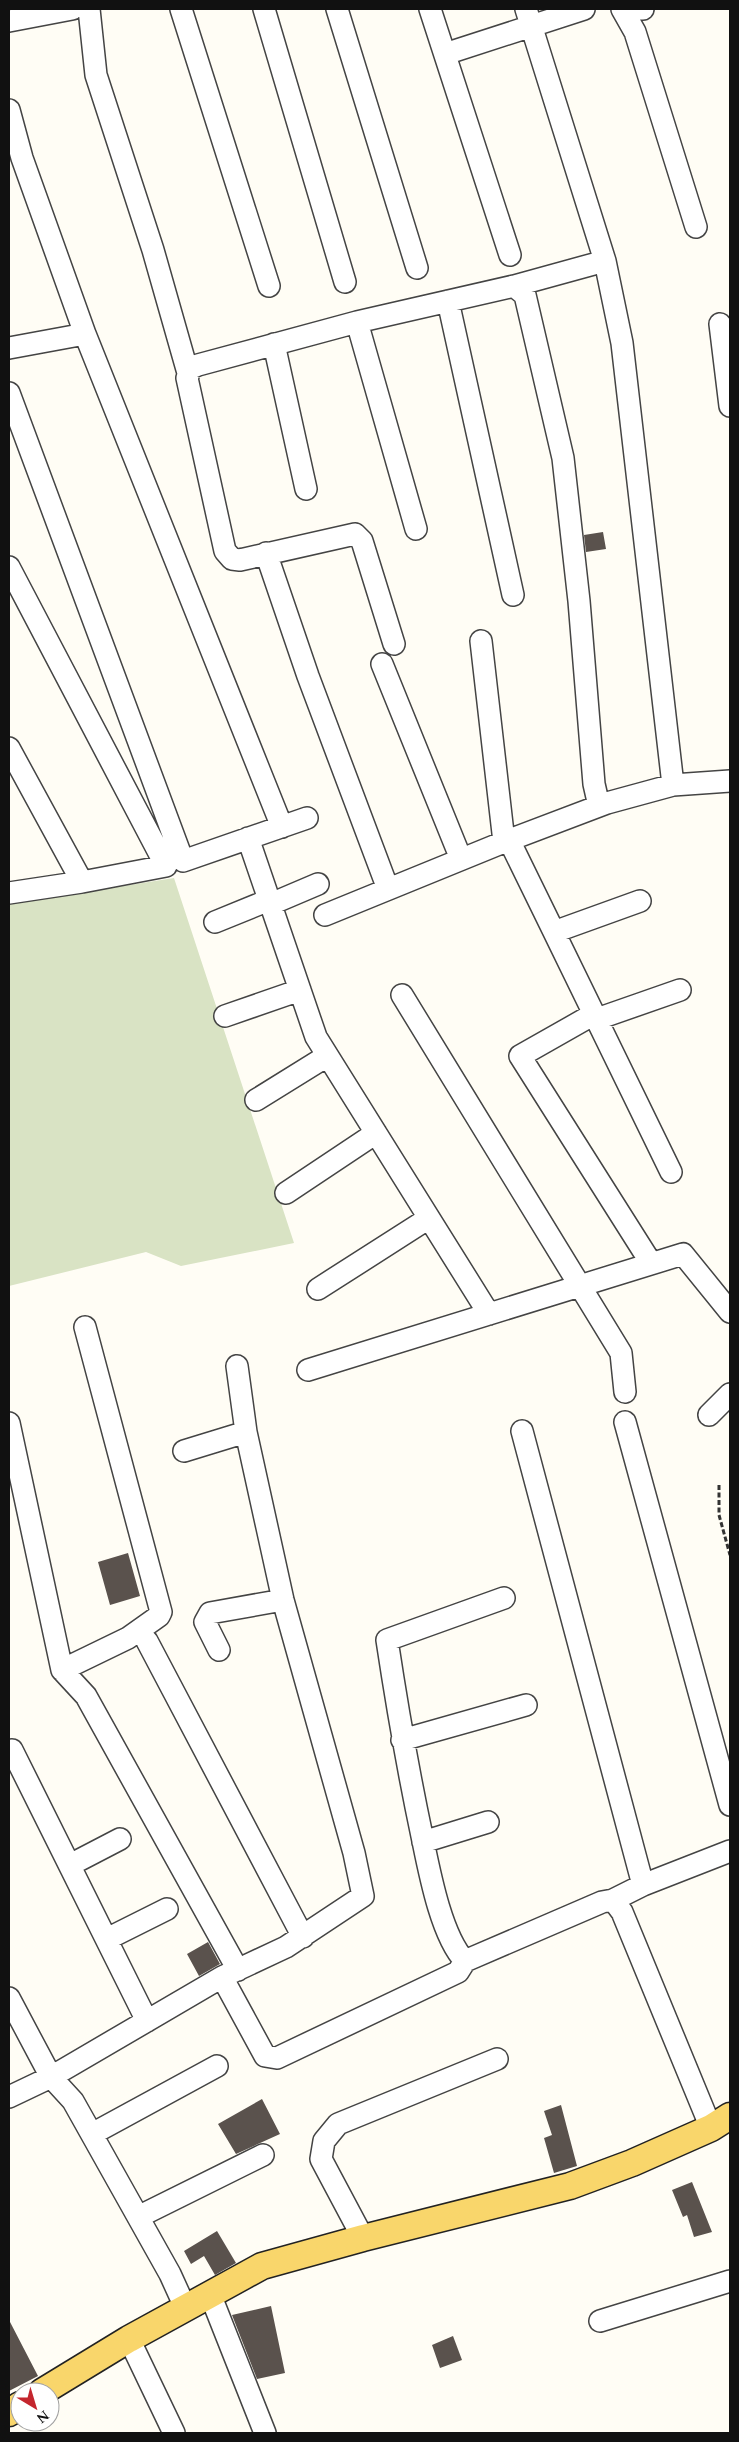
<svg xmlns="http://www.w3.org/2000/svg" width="739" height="2442" font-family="Spectral,serif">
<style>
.cemetery{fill:#d9e3c4}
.building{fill:#5a524d}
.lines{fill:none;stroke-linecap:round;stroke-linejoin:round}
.minor-casing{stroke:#444;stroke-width:24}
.major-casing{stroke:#222;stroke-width:29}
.path{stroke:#333;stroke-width:3;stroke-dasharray:5 2.5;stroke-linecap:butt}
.minor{stroke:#fff;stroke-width:21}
.major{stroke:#f9d66b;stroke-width:26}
</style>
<rect width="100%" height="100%" fill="#fffdf5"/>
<!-- cemetery -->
<path class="cemetery" d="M174,878L294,1243L181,1266L146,1252L9,1286V904Z"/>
<!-- building -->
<path class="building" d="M603,532L606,549L586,552L584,535Z
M128,1553L140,1596L110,1605L98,1562Z
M208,1942L220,1964L199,1976L187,1954Z
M262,2099L280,2134L236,2154L218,2124Z
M561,2105L577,2166L554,2173L544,2138L552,2135L544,2111Z
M692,2182L712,2232L694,2237L687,2215L683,2217L672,2190Z
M217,2231L236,2263L215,2275L204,2256L191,2264L184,2251Z
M271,2306L285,2373L257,2379L232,2315Z
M9,2320L38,2376L9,2391Z
M453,2336L462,2360L440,2368L432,2345Z"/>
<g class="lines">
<!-- minor casing -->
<g class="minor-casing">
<path id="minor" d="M89,9L96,75L153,250L188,373
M181,9L269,286
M264,9L345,282
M337,9L417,268
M430,9L510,255
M526,9L605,261L622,343L673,785
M622,9L635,32L696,227
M640,9H643
M9,21L72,9
M445,54L584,9
M9,110L22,158L85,334
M514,286L605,261
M448,301L513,595
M357,322L416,529
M720,324L730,406
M274,344L306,489
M9,348L85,334L282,827
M9,393L183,861L307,818
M266,553L308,676L388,889
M9,567L166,866L82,882L9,893
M481,641L504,842
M394,644L362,541L355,534L240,560L232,559L225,551L187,378L191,368L198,365L357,322L514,286L525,295L563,458L579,601L594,784L599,806
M382,664L461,859
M9,748L82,882
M248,838L316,1037L489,1314
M509,840L554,932L640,901
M271,904L318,884
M325,915L504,842L607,803L673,785L730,781
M215,922L269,900
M554,932L671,1172
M402,995L621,1353L625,1392
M594,1014L520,1056L651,1263
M225,1016L300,990
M597,1019L680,990
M256,1100L327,1056
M286,1193L376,1133
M318,1289L429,1218
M308,1370L683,1254L730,1312
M709,1415L730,1394
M625,1422L730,1805
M9,1423L62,1670L86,1696L238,1970
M522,1431L643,1885
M184,1451L246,1432
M504,1598L387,1640C397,1706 408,1770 422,1836C429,1870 441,1936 465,1961L602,1902L613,1900L622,1912L711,2128
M147,1641L303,1937
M219,1650L205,1622L210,1613L283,1600
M62,1670L128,1638L159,1616L161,1612L85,1327
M402,1740L526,1705
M12,1750L147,2021
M423,1842L488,1822
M70,1865L120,1839
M613,1900L643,1885L730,1851
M107,1939L167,1909
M222,1977L265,2056L277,2058L458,1972L465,1961
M9,1998L51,2077L73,2101L170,2274L185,2307
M9,2097L51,2077L222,1977L286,1947L363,1896L354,1853L283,1600L246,1432L237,1366
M92,2134L217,2066
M138,2217L263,2155
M363,2238L321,2159L324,2141L338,2124L497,2059
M210,2294L265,2433
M600,2321L730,2281
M129,2339L174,2433"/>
</g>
<!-- major casing -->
<g class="major-casing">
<path id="major" d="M42,2392L129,2339L262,2266L363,2238L570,2186L632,2163L711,2128L730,2116
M9,2413L20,2405"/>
</g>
<!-- path -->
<path class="path" d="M719,1485V1515L730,1555"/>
<!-- minor -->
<use href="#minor" class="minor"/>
<!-- major -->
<use href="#major" class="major"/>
</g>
<!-- border -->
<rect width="739" height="2442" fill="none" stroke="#111111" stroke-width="20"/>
<!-- north arrow -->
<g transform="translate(35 2407) rotate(142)"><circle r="24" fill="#ffffff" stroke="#a0a0a0"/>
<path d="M0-4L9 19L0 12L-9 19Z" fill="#c4262e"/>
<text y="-8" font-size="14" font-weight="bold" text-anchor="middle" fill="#111111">N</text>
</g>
</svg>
